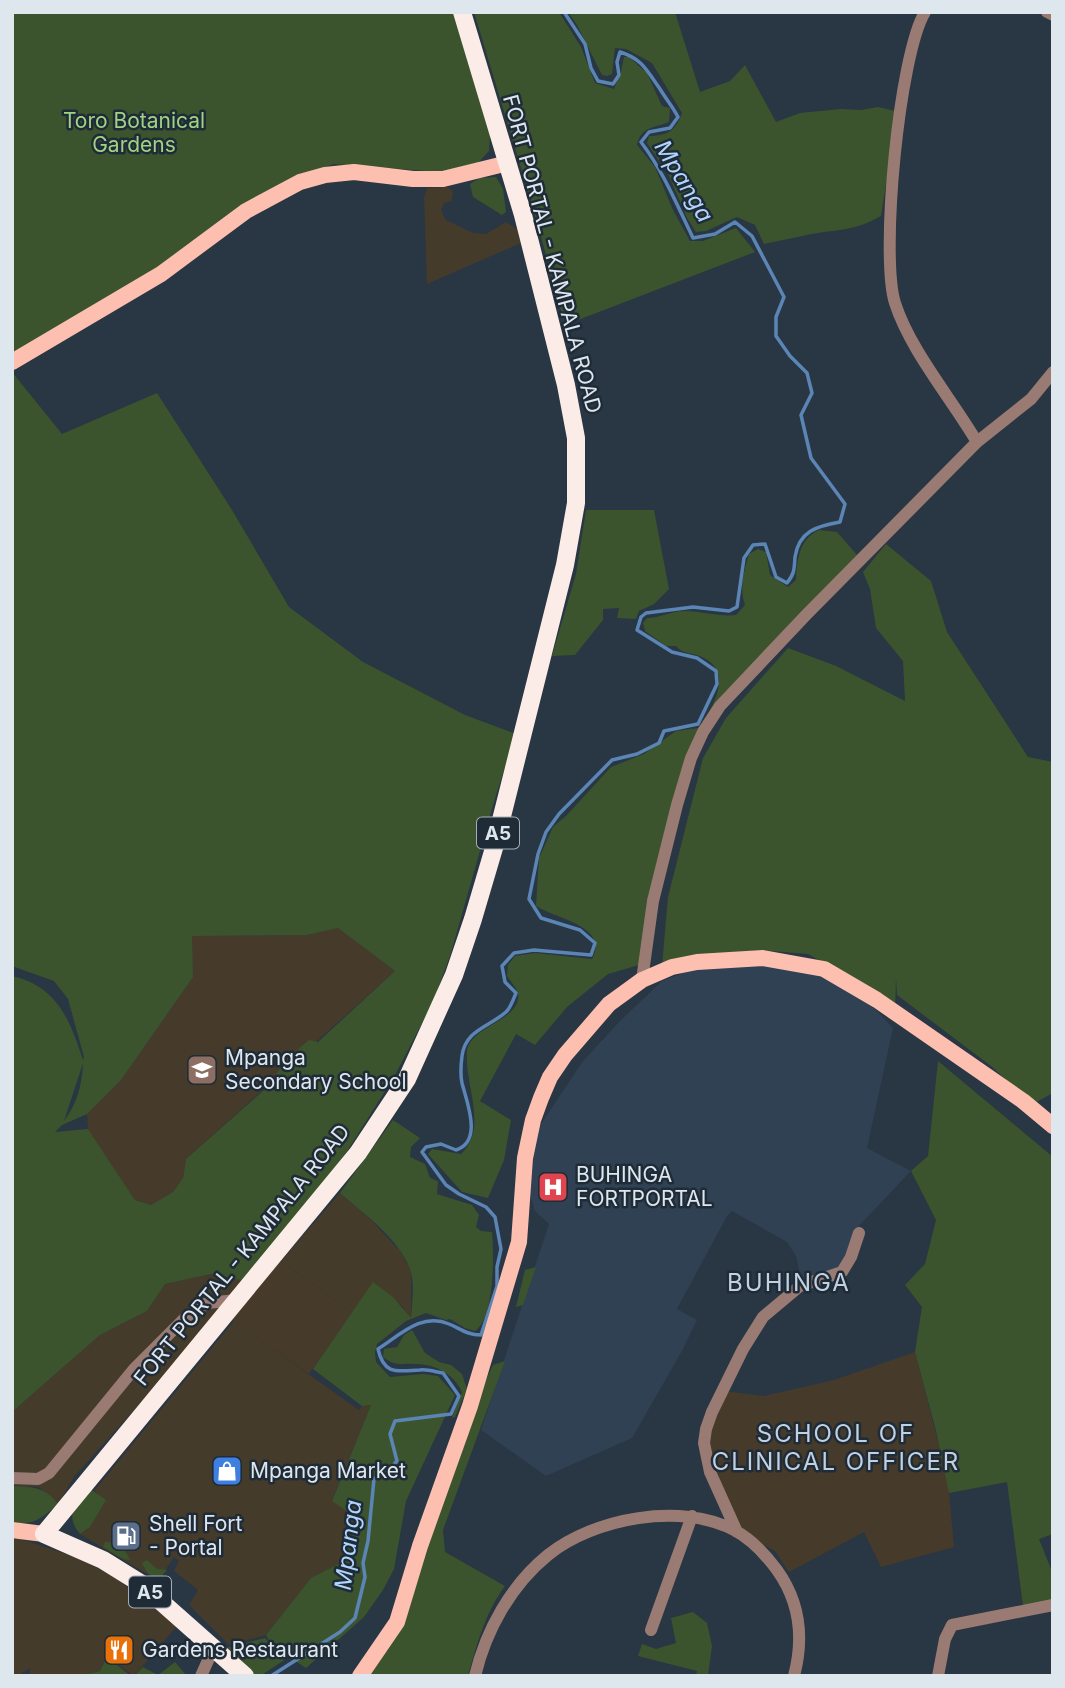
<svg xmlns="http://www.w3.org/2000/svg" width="1065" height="1688" font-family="Inter,sans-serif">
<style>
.commercial{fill:#453b2b}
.built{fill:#304153}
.education{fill:#463b2b}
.green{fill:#3c542d;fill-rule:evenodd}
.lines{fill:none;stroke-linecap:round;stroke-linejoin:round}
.stream{stroke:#5b85b5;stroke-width:3.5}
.minor{stroke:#997b73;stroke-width:12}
.major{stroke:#fdc0b0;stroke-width:16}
.highway{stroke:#fbece7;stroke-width:18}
.labels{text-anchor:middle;stroke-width:5;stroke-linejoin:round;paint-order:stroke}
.shield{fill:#1f2c38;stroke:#a5aeb7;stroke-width:2}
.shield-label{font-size:19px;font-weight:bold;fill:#dee6ee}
.park-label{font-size:21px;fill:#a0d283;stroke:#1f2c38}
.street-label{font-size:21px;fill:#dee6ee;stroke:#1f2c38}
.poi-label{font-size:21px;fill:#dee6ee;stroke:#1f2c38;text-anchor:start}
.water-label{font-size:23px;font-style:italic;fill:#b1d5ff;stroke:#1f2c38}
.quarter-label{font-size:24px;letter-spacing:2px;fill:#c1d1e1;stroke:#1f2c38}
</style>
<rect width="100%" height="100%" fill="#293643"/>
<!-- commercial -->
<path class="commercial" d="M447,187L453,191L452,201L444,203L441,210L446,220L473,233L486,234L506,222L517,229L521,243L427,284L424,198L427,188Z
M340,1193L370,1219L400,1251L411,1270V1320L402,1306L374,1283L352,1313L281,1261Z
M211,1274L246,1281L185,1358L142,1401L74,1477L58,1504L39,1487L12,1486V1412L100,1335L147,1311L165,1284Z
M234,1321L359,1410L362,1406L371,1405L332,1500L357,1518L344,1561L311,1578L266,1635L229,1645L189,1605L198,1590L174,1571L179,1561L174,1557L160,1578H154L80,1534L90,1527L105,1501L94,1491Z
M12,1536L75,1557L112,1575L177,1626L134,1676L107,1657L100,1671L81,1676H30V1668L19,1675L12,1676Z"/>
<!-- built -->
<path class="built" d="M752,964L798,968L831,979L875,1009L893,1028L867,1148L911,1171L857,1228L840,1268L801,1279L796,1256L787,1242L732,1211L727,1216L677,1309L697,1320L682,1351L632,1438L546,1476L481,1430L549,1224L535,1211L528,1189L537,1130L583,1061L620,1021L662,981L688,971L721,966Z"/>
<!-- education -->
<path class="education" d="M338,928L395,971L186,1159L183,1178L173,1192L151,1205L135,1200L88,1129L87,1114L121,1080L193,977L191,936L307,935Z
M281,1261L352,1313L309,1374L229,1318Z
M915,1352L948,1481L954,1547L881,1567L864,1532L789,1572L775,1551L740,1532L705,1442L724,1391L764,1396L834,1380Z"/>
<!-- green -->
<path class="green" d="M12,12H458L490,135L489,151L478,163L441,172L334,164L296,177L239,206L159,266L12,354Z
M474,12H559L581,47L595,83L614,89L621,72L624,57H629L647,73L662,106L670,108L669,122C655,128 641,126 637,145L655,167L673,210L690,241H703L736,228L755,252L565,325L534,211Z
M568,12H675L700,92L730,81L745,65L776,122L800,113L841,109L861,110L878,107L895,111L891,153L881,216C859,228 848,229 824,232C804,235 784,240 764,244L755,225L737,217L706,231L696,232L687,218L669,176L647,143L649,136C668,136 676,130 682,113L652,63L626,49L615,48L612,74L607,76L602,75L577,25Z
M496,177L503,189L506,212L502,215L473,197L470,184L480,178Z
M12,372L62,434L157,393L232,510L289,607L363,662L465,715L516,734L496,795L450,956L433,1002L394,1077L334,1172L246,1281L211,1274L165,1284L147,1311L100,1335L12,1412V976C57,986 70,1020 83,1060L84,1057L68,999L54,981L12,966ZM338,928L395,971L318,1042L309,1040L289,1057L265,1089L186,1159L183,1178L173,1192L151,1205L135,1200L88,1129L55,1132L62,1125L87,1114L121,1080L193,977L192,936L307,935ZM83,1063C82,1085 77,1104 64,1121Z
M586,510H654L669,589L654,604L639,611L636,619L617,618L619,608L603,609V620L575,655L552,656L576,574Z
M819,530L837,532L857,555L749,670L693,759L639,965L608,974L567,1007L535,1045L516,1034L480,1101L511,1120L504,1160L488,1198L462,1192L428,1154L432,1149L461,1154C489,1128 464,1085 467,1051C470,1026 522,1020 518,994C517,988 510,981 507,976L508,965L515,956L535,953L592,959C610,926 556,919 536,906L539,858L553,827L566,816L611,767L644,754L676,731L698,728C714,707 734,671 702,657C692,652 683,655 676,646H666L645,631L643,623L647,618C660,618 671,611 685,611C702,611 719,617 736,615L745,605C739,587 744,572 749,554L758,549L766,552L770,575L788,587L796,580C797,560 799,539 819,530Z
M886,544L931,581L947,632L1028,757L1053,762V1093L1033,1104L991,1066L897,995L896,978L895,1010L849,977L808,954L758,950L688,957L662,966L668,897L703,758L726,718L788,648L836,666L905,701L903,661L876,628L870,589L863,572Z
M938,1061L1053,1157V1534L1039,1539L1053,1574V1599L1023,1606L1007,1482L949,1493L936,1431L915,1352L922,1307L905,1285L925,1264L936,1220L911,1171L928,1156Z
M393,1120L420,1138L411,1147L410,1157L425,1164L430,1178L438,1181L437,1194L472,1205L479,1215L476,1227L481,1231L492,1232C494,1254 495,1318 475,1331L465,1328L450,1319L446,1320L426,1313L406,1321L377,1344L375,1352L376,1362L390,1377L423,1374L438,1376L455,1395L406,1501L394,1569L383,1590L364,1617L306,1668L289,1657L260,1676H253L226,1648L265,1638L271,1644L266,1635L311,1578L344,1561L357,1518L332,1501L371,1405L362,1406L313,1369L373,1282L393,1297L411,1318C412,1303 415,1283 410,1269C398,1238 364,1214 340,1193Z
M536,1267L523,1305L516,1307L525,1270Z
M412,1330L425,1353L439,1362L451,1365L462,1374L467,1389L455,1417L452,1418L462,1392C454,1374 435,1364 415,1364C400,1363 397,1367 383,1357L384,1349L397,1347L404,1335Z
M505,1361L443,1530L445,1552L505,1586C485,1613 477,1644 468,1676H368L434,1522L475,1403L493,1365Z
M12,1486C34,1487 45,1487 58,1504C42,1518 34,1526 12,1522Z
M86,1486L106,1500L90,1527L80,1534C64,1514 76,1505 86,1486Z
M105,1542C118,1542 125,1548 130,1560L123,1559L103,1547Z
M147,1560L157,1569L167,1570L160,1578C149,1578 146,1571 142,1563Z
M693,1612L707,1623L712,1646L708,1676H696L697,1671L638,1656L642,1644L656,1649L676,1643L671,1618Z
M107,1657L131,1676H81L100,1671Z
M175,1662L187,1676H134L143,1667L158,1675Z"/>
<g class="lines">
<!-- stream -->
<path class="stream" d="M271,1676L340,1632L355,1618L365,1577L363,1563L368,1541L374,1479L389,1470L397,1461L390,1434L395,1421L451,1414L459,1396L443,1373C436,1372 427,1369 420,1370C398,1371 384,1376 378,1349C400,1335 422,1312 449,1324C461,1329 467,1335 481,1335L497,1286V1267L501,1249L495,1217L486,1207L459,1194L446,1185L422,1152L426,1147L441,1144L456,1150C483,1141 467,1103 462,1083C460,1074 461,1064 462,1056C465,1030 489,1027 506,1012C511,1007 513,1000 516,993L505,982L502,966L514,953L534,950L591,955L595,943L580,930L541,918L529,899L538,854L546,832L559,814L612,760L637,754L659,743L664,731L698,724L717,684L716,671L697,658L672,652L637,630L641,617L646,613L693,607L729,611L737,607L744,558L753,545L765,544L776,577L787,583C795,573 794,569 795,557C799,531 817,526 840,522L845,504L811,458L801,415L812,393L807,373L790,356L776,336V317L784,297L752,236L735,222L715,234L693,238C677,205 663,171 641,142L649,132L670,128L678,117C673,107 666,99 660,89C647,71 643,59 620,52L617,62L619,75L613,84L598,81L591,68L585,44L564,12"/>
<!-- minor -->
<path class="minor" d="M1047,12L1053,15
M977,442L1031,399L1053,372
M642,980L653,901L677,805L691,758L703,732L720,706L807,614L977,442C951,398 910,350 895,303C880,256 899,55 925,12
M12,1478L38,1479L49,1473L134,1369L186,1317L207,1303L237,1300
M737,1532L710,1472L704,1443L706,1429L712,1412L743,1349L763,1317L800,1286L842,1272L851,1257L859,1233
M651,1630L692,1516
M201,1676L214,1647
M475,1676C486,1630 511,1585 548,1555C594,1518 681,1502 734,1530C751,1539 766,1555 777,1570C800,1602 804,1638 794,1676
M938,1676L945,1639L952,1625L1053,1605"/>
<!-- major -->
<path class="major" d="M12,362L161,274L246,211L300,182L325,175L354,172L413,179H443L508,163
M12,1530L44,1534
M360,1676L397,1622L420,1546L470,1406L519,1242L525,1158L533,1120L541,1098L550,1077L565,1055L609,1004L642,980L672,967L697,962L763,958L824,969L877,1000L1023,1101L1053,1126"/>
<!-- highway -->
<path class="highway" d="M245,1676L140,1583L103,1560L44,1534L358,1153L407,1079L454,975L473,919L494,848L565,565L576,503V438L566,385L523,215L462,12"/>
</g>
<!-- icons -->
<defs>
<g id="school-square" transform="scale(1.575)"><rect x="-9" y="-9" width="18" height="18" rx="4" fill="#8d6e63" stroke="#1f2c38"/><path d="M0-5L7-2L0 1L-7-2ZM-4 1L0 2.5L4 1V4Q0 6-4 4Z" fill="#fff"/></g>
<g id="hospital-square" transform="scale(1.575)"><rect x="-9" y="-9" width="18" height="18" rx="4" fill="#e0444e" stroke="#1f2c38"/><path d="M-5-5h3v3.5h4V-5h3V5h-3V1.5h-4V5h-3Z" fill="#fff"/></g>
<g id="shop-square" transform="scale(1.575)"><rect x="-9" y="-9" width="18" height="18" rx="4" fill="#3f7fe0" stroke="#1f2c38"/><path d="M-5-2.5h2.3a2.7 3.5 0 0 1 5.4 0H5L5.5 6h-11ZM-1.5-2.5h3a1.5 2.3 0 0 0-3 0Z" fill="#fff"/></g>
<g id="fuel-square" transform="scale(1.575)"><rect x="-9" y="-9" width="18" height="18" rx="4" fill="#5c6f8a" stroke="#1f2c38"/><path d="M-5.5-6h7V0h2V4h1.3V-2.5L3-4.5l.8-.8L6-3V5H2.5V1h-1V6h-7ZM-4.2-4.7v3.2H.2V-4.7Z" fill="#fff"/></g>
<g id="restaurant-square" transform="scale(1.575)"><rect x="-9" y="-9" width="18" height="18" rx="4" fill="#e8710a" stroke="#1f2c38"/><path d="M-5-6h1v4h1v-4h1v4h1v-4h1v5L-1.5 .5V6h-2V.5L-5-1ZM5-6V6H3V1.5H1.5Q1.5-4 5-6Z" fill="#fff"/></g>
</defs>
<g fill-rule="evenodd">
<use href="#school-square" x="202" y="1070"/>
<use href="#hospital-square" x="553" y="1187"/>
<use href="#shop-square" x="227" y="1471"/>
<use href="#fuel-square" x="126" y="1536"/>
<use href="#restaurant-square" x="119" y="1650"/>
</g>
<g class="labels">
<!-- shield labels -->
<g class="shield">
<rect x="477" y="817.5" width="42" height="31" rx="5"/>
<rect x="129" y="1576.5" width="42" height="31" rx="5"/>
</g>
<g class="shield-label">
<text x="498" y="840">A5</text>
<text x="150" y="1599">A5</text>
</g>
<!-- park labels -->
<g class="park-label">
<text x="134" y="128">Toro Botanical<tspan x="134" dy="24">Gardens</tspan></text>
</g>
<!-- street labels -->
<g class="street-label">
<text transform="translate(552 254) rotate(75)" y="7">FORT PORTAL - KAMPALA ROAD</text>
<text transform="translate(242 1255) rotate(-51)" y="7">FORT PORTAL - KAMPALA ROAD</text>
</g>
<!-- poi labels -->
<g class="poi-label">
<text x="225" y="1065">Mpanga<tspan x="225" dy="24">Secondary School</tspan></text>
<text x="576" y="1182">BUHINGA<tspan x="576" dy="24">FORTPORTAL</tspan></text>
<text x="250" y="1478">Mpanga Market</text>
<text x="149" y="1531">Shell Fort<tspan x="149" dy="24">- Portal</tspan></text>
<text x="142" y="1657">Gardens Restaurant</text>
</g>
<!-- water labels -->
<g class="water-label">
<text transform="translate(684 181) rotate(59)" y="8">Mpanga</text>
<text transform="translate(348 1545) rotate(-83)" y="8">Mpanga</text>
</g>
<!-- quarter labels -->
<g class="quarter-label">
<text x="789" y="1291">BUHINGA</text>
<text x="836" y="1442">SCHOOL OF<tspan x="836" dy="28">CLINICAL OFFICER</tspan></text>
</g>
</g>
<!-- border -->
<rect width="1065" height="1688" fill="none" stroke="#dee6ee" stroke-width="28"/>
</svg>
